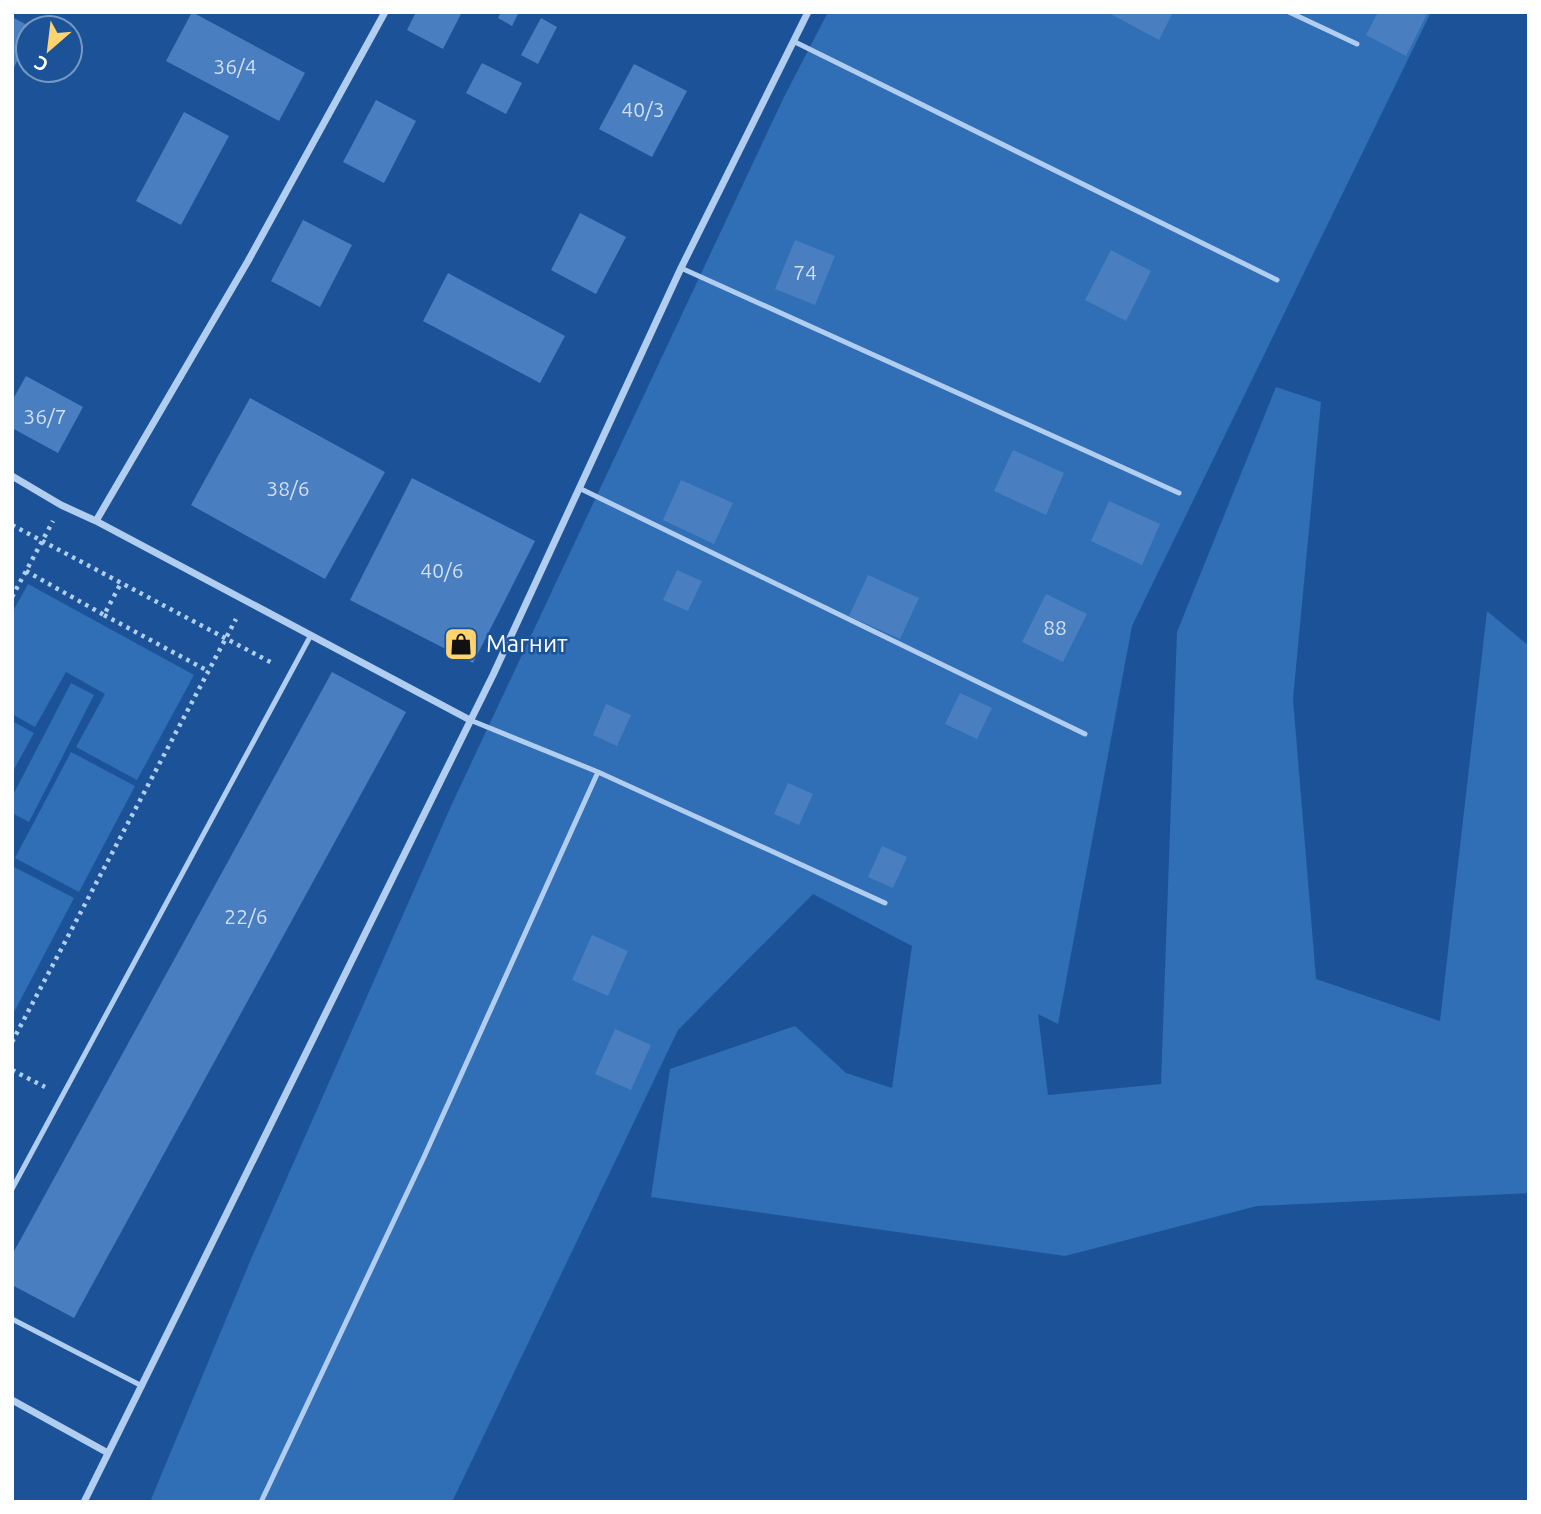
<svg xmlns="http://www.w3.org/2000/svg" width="1541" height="1514" font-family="Ubuntu,sans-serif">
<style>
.green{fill:#306eb5}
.building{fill:#497fc0}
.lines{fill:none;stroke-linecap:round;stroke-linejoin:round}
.path{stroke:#b1cef0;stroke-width:4.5;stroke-dasharray:3.5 5;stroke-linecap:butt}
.service{stroke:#b1cef0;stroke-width:5}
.minor{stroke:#b1cef0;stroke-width:7}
.labels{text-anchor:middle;stroke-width:5;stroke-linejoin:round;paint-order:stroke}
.number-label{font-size:21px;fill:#d2dfef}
.poi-label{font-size:24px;fill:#fff;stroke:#1c5398;text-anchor:start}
</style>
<rect width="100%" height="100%" fill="#1c5398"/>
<!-- green -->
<path class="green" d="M828,12H1431L1132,626L1058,1024L1038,1014L1048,1095L1161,1084L1177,632L1276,387L1321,402L1293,699L1316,979L1440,1021L1487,611L1529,646V1193L1257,1206L1065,1256L651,1197L670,1069L795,1026L846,1073L892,1088L912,946L813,894L678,1030L452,1502H150L251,1259L451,806L784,97Z
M28,584L194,675L137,780L76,747L105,694L66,672L35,727L12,714V613Z
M71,683L94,695L29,822L12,813V797Z
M12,721L34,733L12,773Z
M71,752L135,786L79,892L15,858Z
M12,866L74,898L12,1016Z"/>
<!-- building -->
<path class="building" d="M192,12L305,73L279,121L166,61Z
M416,12H462L443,49L407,30Z
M501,12H519L512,26L498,18Z
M1107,12H1173L1159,40Z
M1378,12H1428L1406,56L1366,35Z
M12,17L33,28H28V41L12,71Z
M541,18L557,27L538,64L521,55Z
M482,63L522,83L506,114L466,93Z
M634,64L687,91L652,157L599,129Z
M376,100L416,121L384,183L343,162Z
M184,112L229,136L181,225L136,201Z
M580,213L626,237L596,294L551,270Z
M303,220L352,245L320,307L271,281Z
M795,240L835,256L815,305L775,289Z
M1111,250L1151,271L1126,321L1085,300Z
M448,273L565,336L540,383L423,321Z
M26,376L83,407L58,453L12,428V401Z
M250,398L385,472L325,579L191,505Z
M1013,450L1064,473L1046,515L994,491Z
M412,478L535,541L473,663L350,600Z
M681,480L733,503L714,544L663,520Z
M1109,501L1160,524L1142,565L1091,541Z
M677,570L702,581L688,611L663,600Z
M868,575L919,598L900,639L849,616Z
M1046,594L1087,614L1063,662L1022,642Z
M332,672L406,712L74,1318L12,1285V1255Z
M960,693L992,708L977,739L945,724Z
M606,704L631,715L617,746L593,735Z
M788,783L813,794L799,825L774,814Z
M882,846L907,857L893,888L868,877Z
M592,935L628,951L608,996L572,980Z
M615,1029L651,1045L631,1090L595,1074Z"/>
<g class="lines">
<!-- path -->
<path class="path" d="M12,525L274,664
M26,571L104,615L121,583
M12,597L53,521
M104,615L208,671
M12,1042L236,619
M12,1070L45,1087"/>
<!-- service -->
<path class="service" d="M1289,12L1357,44
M793,41L1277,280
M681,268L1179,493
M579,488L1085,734
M470,720L598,772L885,903
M12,1189L311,635
M12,1319L142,1386
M261,1502L424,1157L598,772"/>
<!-- minor -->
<path class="minor" d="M12,476L61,505L96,521L470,720
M96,521L248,261L385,12
M12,1400L108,1453
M84,1502L493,675L681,268L808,12"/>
</g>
<!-- icons -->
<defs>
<g id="shop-square" transform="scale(1.75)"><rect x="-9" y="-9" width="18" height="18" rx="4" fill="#ffd470" stroke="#1c5398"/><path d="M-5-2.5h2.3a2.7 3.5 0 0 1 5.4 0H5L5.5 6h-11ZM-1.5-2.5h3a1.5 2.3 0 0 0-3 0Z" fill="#111"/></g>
</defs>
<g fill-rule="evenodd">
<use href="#shop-square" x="461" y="644"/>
</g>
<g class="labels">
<!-- number labels -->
<g class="number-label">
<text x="235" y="74">36/4</text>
<text x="643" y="117">40/3</text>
<text x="805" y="280">74</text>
<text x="45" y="424">36/7</text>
<text x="288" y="496">38/6</text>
<text x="442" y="578">40/6</text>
<text x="1055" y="635">88</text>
<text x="246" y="924">22/6</text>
</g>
<!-- poi labels -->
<g class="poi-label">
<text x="486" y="652">Магнит</text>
</g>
</g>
<!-- border -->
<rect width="1541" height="1514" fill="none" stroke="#ffffff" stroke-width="28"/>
<!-- north arrow -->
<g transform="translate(49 49) rotate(208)"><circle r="33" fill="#1c5398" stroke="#7798c1" stroke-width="2"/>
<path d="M0-5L12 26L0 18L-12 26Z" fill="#ffd470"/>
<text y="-10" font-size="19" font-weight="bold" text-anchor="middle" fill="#ffffff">С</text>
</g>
</svg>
